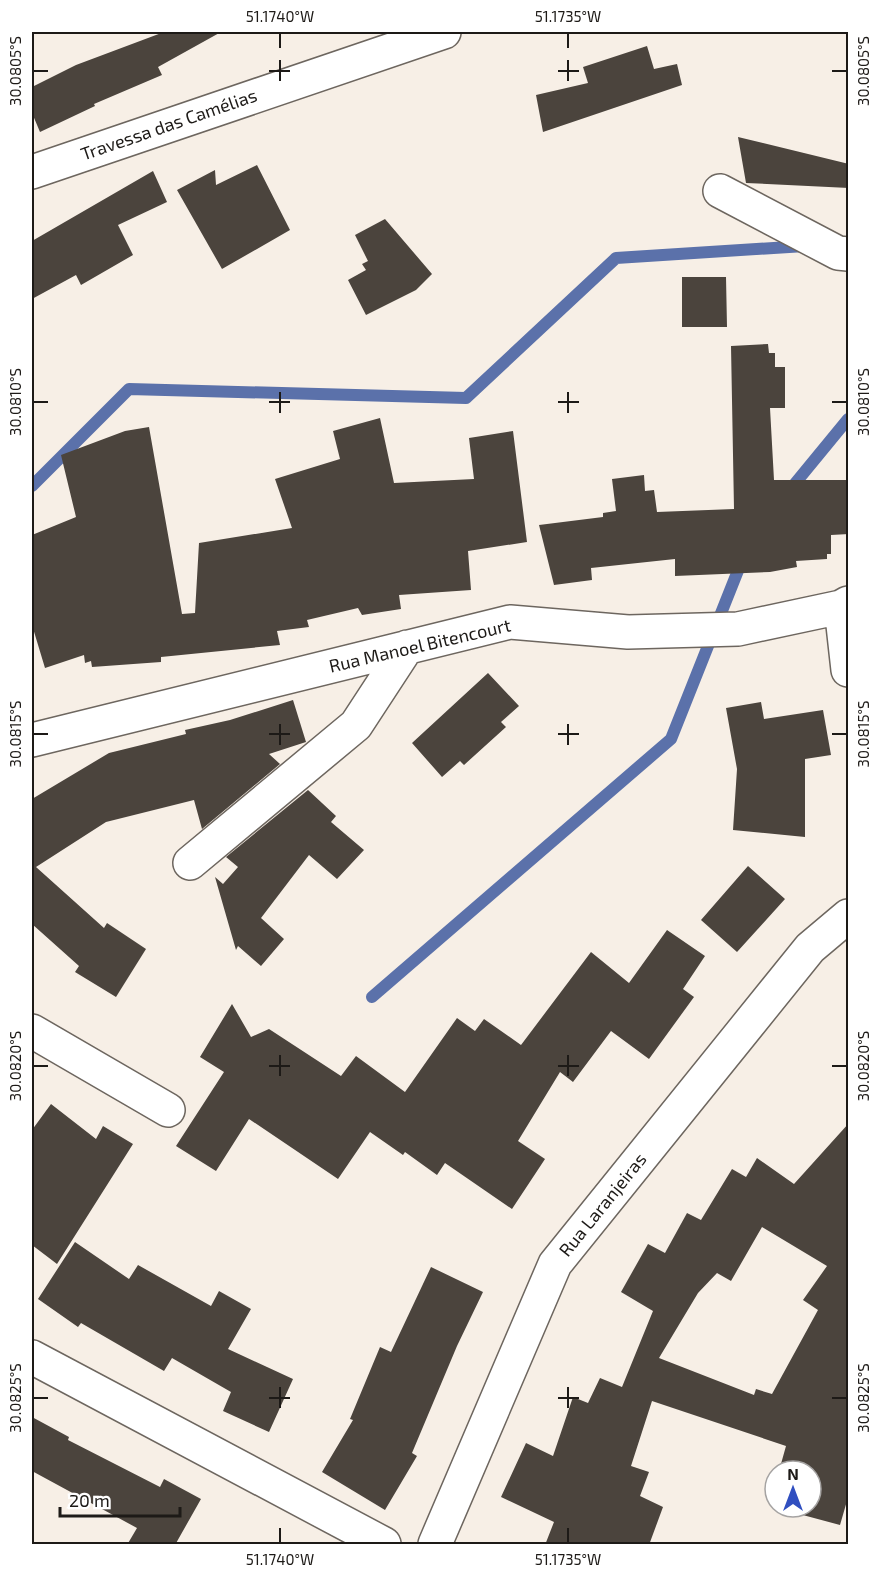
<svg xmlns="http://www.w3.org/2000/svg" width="880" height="1576" font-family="'Exo 2',sans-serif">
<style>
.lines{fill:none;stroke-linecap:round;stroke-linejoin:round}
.stream{stroke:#5b71aa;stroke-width:12}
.building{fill:#4b443d;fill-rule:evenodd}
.minor-casing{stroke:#6d665f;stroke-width:36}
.minor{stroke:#fff;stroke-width:33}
.ticks{fill:none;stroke:#1d1a17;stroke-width:2}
.labels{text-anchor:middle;stroke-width:6;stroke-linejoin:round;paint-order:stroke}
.street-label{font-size:18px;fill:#1d1a17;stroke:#fff}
.neatline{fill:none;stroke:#1d1a17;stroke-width:2}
.ticks-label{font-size:15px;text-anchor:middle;fill:#1d1a17}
</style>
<rect width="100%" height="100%" fill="#f7efe6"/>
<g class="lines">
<!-- stream -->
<path class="stream" d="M32,486L129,389L466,398L616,258L805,246
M788,492L848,419
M372,997L671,739L743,558"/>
</g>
<!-- building -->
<path class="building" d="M164,32H221L158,67L162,75L94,104L95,106L40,132L32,113V87L76,65Z
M647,46L654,69L677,64L682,85L543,132L536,95L588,83L583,67Z
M738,137L849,164V188L746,183Z
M257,165L290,230L222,269L177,190L215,170L216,185Z
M153,171L167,202L118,225L133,255L81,285L76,275L32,299V241Z
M385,219L432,274L416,290L366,315L348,280L366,270L362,264L368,261L355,235Z
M682,277H726L727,327H682Z
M768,344L769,353H775V367H785V408H770L774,480H849V534L831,535V554H827V559L796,561L797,567L770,572L675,576V559L591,568L592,580L554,585L539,525L603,517V513L616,511L612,479L644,475L645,491L654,490L657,512L734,509L731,346Z
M380,418L394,483L474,479L469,438L513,431L527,542L468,551L471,590L399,595L401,609L362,615L358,608L307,620L309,627L277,631L280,645L161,657V662L92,667L91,661L85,663L84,655L45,668L32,625V535L76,517L61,455L125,431L149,427L182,614L195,613L199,543L292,528L275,479L340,459L333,431Z
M488,673L519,706L501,722L506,727L464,765L460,761L442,777L412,743Z
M293,700L306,742L269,754L280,764L202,829L194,800L106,822L36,867L104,928L107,923L146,949L116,997L75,972L79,966L32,924V799L109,753L186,734L185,730L230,720Z
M761,702L764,719L823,710L831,755L805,759V837L733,830L737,769L726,708Z
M308,790L336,816L331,822L364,850L337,879L309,855L261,918L284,939L261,966L238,946L236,950L215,877L223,884L238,867L226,857Z
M748,866L785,899L737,952L701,920Z
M667,930L705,956L683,989L694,997L649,1059L611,1031L573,1082L560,1072L518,1141L545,1159L512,1209L445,1163L437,1175L405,1152L403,1155L370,1132L338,1179L249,1119L216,1171L176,1146L224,1072L200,1057L232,1004L251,1037L269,1029L341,1076L356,1056L405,1092L457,1018L475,1031L484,1019L521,1045L591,952L629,983Z
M51,1104L96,1139L103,1126L133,1144L57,1264L32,1245V1130Z
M849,1123V1494L840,1525L773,1507L775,1500V1507H811V1471H779L786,1446L652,1401L631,1466L649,1472L640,1496L663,1507L649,1545H545L554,1522L501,1497L526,1443L553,1456L573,1397L588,1403L600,1378L622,1387L653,1311L621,1292L648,1244L665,1253L687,1213L701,1220L732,1169L746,1177L757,1158L794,1184ZM762,1227L827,1266L803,1300L818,1310L772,1394L756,1389L754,1395L659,1358L698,1293L717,1273L731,1281Z
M75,1242L129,1279L138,1265L211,1306L219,1291L251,1309L228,1349L293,1379L269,1432L223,1411L231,1392L172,1358L164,1371L81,1323L78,1327L38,1299Z
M431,1267L483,1292L457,1346L412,1453L417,1456L385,1510L322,1472L353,1420L350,1419L380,1347L391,1352Z
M32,1417L69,1437L68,1440L160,1487L164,1479L201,1499L175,1545H127L137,1528L32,1471Z"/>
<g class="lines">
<!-- minor casing -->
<g class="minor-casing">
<path id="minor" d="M32,172L444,32
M720,191L838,253L848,254
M841,607L848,670
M32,740L510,622L628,632L738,629L841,607L848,603
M190,863L356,725L407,647
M32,1031L168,1110
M32,1357L384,1544
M435,1544L555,1264L810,948L848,916"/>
</g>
<!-- minor -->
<use href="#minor" class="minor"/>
</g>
<!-- ticks -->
<path class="ticks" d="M280,33V48M568,33V48M280,60V81M568,60V81M33,71H48M269,71H290M558,71H579M832,71H847M280,392V413M568,392V413M33,402H48M269,402H290M558,402H579M832,402H847M280,724V745M568,724V745M33,734H48M269,734H290M558,734H579M832,734H847M280,1055V1076M568,1055V1076M33,1066H48M269,1066H290M558,1066H579M832,1066H847M280,1387V1408M568,1387V1408M33,1398H48M269,1398H290M558,1398H579M832,1398H847M280,1528V1543M568,1528V1543"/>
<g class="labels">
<!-- street labels -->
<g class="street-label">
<text transform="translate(169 125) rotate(-19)" y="6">Travessa das Camélias</text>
<text transform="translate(420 646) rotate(-13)" y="6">Rua Manoel Bitencourt</text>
<text transform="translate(603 1205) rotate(-51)" y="6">Rua Laranjeiras</text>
</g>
</g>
<!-- border -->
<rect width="880" height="1576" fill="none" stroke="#ffffff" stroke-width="66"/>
<!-- north arrow -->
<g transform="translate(793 1489)"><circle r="28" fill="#ffffff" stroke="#a5a3a2" stroke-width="1.5"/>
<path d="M0-4.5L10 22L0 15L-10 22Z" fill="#304fc0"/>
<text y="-9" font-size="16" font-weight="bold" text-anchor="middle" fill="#1d1a17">N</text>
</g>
<!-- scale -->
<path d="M60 1507v9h120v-9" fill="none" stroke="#1d1a17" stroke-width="3"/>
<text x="69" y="1507" font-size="18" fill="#1d1a17" stroke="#ffffff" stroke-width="4.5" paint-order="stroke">20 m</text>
<rect x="33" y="33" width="814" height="1510" class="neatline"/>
<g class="ticks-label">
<text x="280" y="22">51.1740°W</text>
<text x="568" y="22">51.1735°W</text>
<text transform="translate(16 71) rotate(-90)" y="5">30.0805°S</text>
<text transform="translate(864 71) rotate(-90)" y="5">30.0805°S</text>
<text transform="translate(16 402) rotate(-90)" y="5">30.0810°S</text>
<text transform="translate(864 402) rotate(-90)" y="5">30.0810°S</text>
<text transform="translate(16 734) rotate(-90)" y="5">30.0815°S</text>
<text transform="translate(864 734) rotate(-90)" y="5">30.0815°S</text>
<text transform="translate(16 1066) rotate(-90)" y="5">30.0820°S</text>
<text transform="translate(864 1066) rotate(-90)" y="5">30.0820°S</text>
<text transform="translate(16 1398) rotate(-90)" y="5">30.0825°S</text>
<text transform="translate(864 1398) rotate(-90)" y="5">30.0825°S</text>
<text x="280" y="1565">51.1740°W</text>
<text x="568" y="1565">51.1735°W</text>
</g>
</svg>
